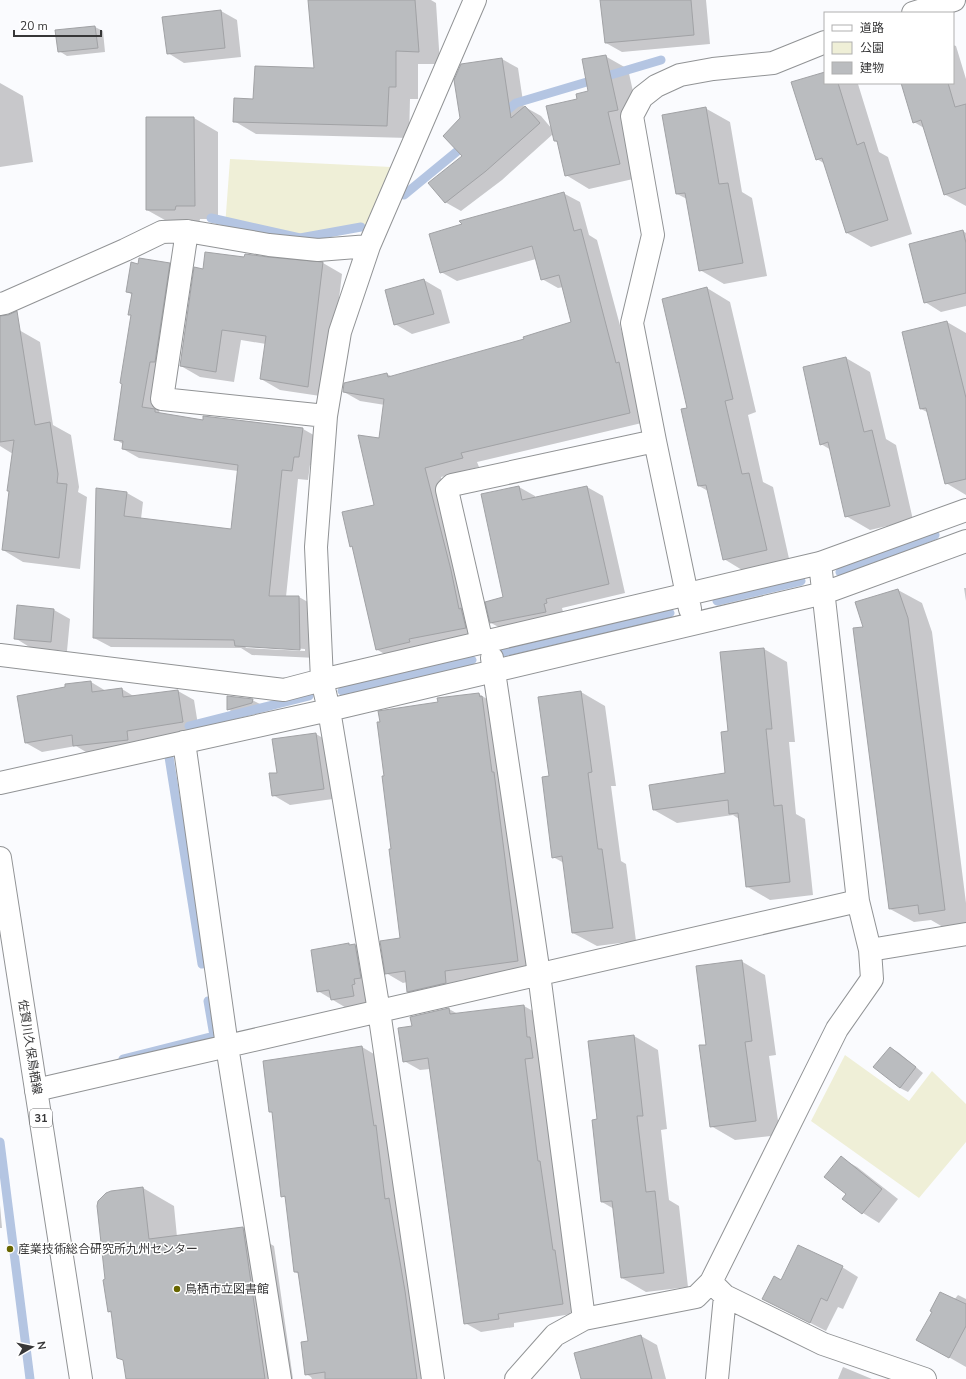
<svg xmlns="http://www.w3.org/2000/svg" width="966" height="1379" font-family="'Nunito Sans','Noto Sans JP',sans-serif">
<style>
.green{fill:#efefd7}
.shadow{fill:#0003;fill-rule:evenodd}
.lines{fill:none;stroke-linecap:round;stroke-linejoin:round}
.stream{stroke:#b4c5e2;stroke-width:9}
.building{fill:#babcbf;stroke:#a1a2a5}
.minor-casing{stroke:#919395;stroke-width:24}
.primary-casing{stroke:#919395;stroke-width:24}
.minor{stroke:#fff;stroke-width:22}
.primary{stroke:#fff;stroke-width:22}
.poi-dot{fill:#686600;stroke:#fff;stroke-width:1.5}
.labels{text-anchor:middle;stroke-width:3;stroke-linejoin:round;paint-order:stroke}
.shield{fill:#fff;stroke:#737374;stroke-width:1}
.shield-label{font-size:11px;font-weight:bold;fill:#373738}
.street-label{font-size:12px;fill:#373738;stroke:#fff}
.poi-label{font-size:12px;fill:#373738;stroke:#fff;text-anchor:start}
</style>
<rect width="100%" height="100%" fill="#fafbfe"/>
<!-- green -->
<path class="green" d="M230,159L391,167L365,230L302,242L225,227Z
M845,1055L909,1101L932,1071L966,1104V1142L919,1198L811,1121Z"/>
<!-- shadow -->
<path class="shadow" d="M315,0H431L436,3L440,64H418V99H410L409,138L256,134L234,121L254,101L315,69Z
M601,0H706L710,44L622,52L606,43Z
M221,11L237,20L241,57L184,63L168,53Z
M95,27L103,31L105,52L67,56L59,51Z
M953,45L956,46L966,79V206L944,194L924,128L914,122L902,83H953Z
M605,56L628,69L640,123L642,177L589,189L566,175L559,143L555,141L553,134L502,180L461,211L445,202L464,156L462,119L502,59L518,68L524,108L525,107L541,116L552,129L578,99L589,92Z
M825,73V83H856L858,84L879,152L888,157L912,234L871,247L847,233L825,164L817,159Z
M0,83L23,96L33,162L0,167Z
M705,108L730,122L742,192L752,198L767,276L724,284L700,270L687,199L677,194L663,116Z
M194,118L218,132V219H200L199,224H172L147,210Z
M563,193L580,202L589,235L597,240L646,422L477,462L479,467L441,477L482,637L393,659L376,649L353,547L351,546L375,505L380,439L385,405L360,401L344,392L387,374L393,377L525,339L573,323L564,287L558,288L542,279L536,259L457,281L441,272Z
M963,231L966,233V306L941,312L925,302Z
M268,258L323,263L342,274L327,397L280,390L261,379L266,344L241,340L234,382L200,377L181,366L245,259Z
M169,264L185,273L159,413L203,421L303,429L319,438L316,466L310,465L308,480L298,479L286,597H299L315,606L316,658L252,655L241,648L111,647L94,638L127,493L143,502L141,519L232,530L238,471L139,458L123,449V444L115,439L132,316L129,314L132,295L127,291L139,265ZM244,645L305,649V651L246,648Z
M424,280L441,290L450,323L412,334L395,324Z
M707,288L730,302L756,412L748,415L763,482L773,487L790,563L747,573L724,559L708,491L699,486L688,409Z
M947,322L966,333V495L946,483L929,413L921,409Z
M19,330L40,342L53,425L71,435L79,487L78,492L87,497L80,569L23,562L3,550L13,454L0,446V333Z
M846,358L870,372L886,439L896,445L913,520L870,530L846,516L831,450L821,444L804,367Z
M519,487L535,496V498L587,487L603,496L625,593L562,608L563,612L560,613L562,621L508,632L491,623L504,597Z
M964,588H966V601Z
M898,590L922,603L932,632L966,903V924L943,927L931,920L914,922L890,909L864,628Z
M54,610L70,619L67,651L31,648L15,638Z
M764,649L787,662L795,742H789L796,814L805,819L813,895L770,900L746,886L739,819L733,815L677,823L654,810L726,774L729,732Z
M91,682L106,691L122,689L135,697L178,691L194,700L199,731L91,755L76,746L42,752L26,743L67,688Z
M581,692L605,706L616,786H611L621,861L626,864L636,941L597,946L573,933L564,863L553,857L550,777Z
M479,694L495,704L534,970L461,980L462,992L425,1001L408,991L407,982L403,983L386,973L401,939L385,777L439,703Z
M252,700L260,704V707L236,714L228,709Z
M316,734L333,744L340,798L290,805L273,795L278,774Z
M348,945L351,946L355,945L371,955L370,1005L348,1009L318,991Z
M741,961L765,975L776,1055L769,1056L780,1135L735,1140L711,1126L707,1046Z
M524,1006L540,1015L578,1313L514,1323V1327L481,1332L465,1323L430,1069L420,1070L404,1061L413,1027L449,1009L458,1014Z
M634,1036L658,1050L667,1129L661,1130L669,1200L679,1206L688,1287L646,1292L622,1278L614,1209L602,1202L598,1120Z
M362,1047L379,1057L432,1379H312L311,1377L306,1374L309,1342L299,1274L295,1272L286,1198L282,1196L273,1113L270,1111L264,1062Z
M890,1048L898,1052L923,1073L908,1092L900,1088Z
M841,1158L857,1167L898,1199L879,1223L863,1213L843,1198L847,1194Z
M143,1188L174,1206L177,1237L243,1228L274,1246L293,1379H127L124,1360L112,1313L109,1312L104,1281L106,1280Z
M0,1205L2,1228H0Z
M842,1267L858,1277L843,1309L838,1307L826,1331L764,1299L782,1281Z
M958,1295L966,1299V1367L917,1339L954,1300Z
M641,1336L657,1345L666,1379H582Z
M843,1367L872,1379H838Z"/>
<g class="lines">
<!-- stream -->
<path class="stream" d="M501,115L516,103L661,60
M404,195L466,144
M211,218L300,238L361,227
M840,572L935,535
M717,601L801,581
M500,653L670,613
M342,691L472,660
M189,726L309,696
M169,757L202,964
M123,1059L214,1036L208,1001
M0,1142L30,1379"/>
</g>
<!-- building -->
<path class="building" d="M308,0H415L419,52L396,51V87H389L387,126L233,122L234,98L253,99L255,66L314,68Z
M600,0H691L694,35L605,43Z
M221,10L225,48L167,54L162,17Z
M95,26L98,48L58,52L55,30Z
M606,55L618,110L608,112L620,164L565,176L557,141H554L546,106L577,99L576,94L588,91L582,59Z
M502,58L511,118L525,106L540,123L486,171L445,203L428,183L462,156L443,136L460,118L454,80L461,64Z
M825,72V83H838L857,145L864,142L888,220L846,233L822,158L816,160L791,82Z
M901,83H948L955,107L966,104V188L944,195L921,120L913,123Z
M706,107L719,184L728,183L743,263L699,271L685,193L676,194L662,115Z
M146,117H194L195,206H176L175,210H146Z
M564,192L574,231L581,229L616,363L619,362L630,413L461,453L463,458L425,468L451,570L459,609L461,608L466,628L409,639L410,642L376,650L352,546L350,547L342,512L374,505L358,435L379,438L384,399L343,392L344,383L387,373L388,377L524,339L523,337L571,322L559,275L541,280L532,246L440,273L429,234L462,224L459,221Z
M963,230L966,243V293L924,303L909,244Z
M205,252L244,257L245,254L268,257L323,262L308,387L260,379L266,336L222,330L216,372L180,366L194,267L203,269Z
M139,258L170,263L155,362H150L142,407L155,409V412L203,420V416L303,428L299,457H294L292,471L282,470L269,596H299L300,650L235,646L234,640L93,638L96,488L127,492L124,516L231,529L238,465L122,449L123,441L114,440L122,384L120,383L131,315H128L132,293L126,292L131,262L138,264Z
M424,279L434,314L394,325L385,290Z
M707,287L733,399L725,401L742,474L749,473L767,550L723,560L706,485L698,486L681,409L687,408L662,299Z
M17,311L35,425L50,422L58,474L57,483L67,484L59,558L2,550L9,491H7L14,440L0,442V316L8,315Z
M947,321L966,398V479L945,484L926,408L920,409L902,332Z
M846,357L864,432L872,430L890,506L845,517L828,442L820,445L803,367Z
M519,486L522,500L587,486L609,584L546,599L547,603L544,604L546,612L490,623L485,602L503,597L481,494Z
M898,589L908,618L945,910L919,914L918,905L889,909L853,628L863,627L855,602Z
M17,605L54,609L51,642L14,639Z
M764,648L772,729H766L774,806L782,805L790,882L746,887L738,813L729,814L728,800L653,810L649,785L725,773L721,732L728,731L720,652Z
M91,681L92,692L122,688L123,697L178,690L183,722L127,731L128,740L73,746L72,735L25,743L17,696L65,687V684Z
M581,691L592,772L588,773L598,849H602L613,928L572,933L562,856L552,858L542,777L549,776L538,697Z
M479,693L480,697L482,696L492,772H494L518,961L445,971L446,983L407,992L405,971L385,974L380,941L400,938L389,849H391L382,776H384L377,722H380L378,711L438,702L437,698Z
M227,696L253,699L252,703L227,710Z
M316,733L324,789L272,796L269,773H277L272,739Z
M349,943V945L355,944L361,978L354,979L355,984L352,985L354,996L331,1000L329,990L317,992L311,950Z
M742,960L752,1041L745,1042L756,1121L710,1127L699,1045H706L696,966Z
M524,1005L527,1037H530L533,1058L525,1059L538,1161H540L553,1250H555L563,1304L498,1314L499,1319L464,1324L428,1058L403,1062L398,1028L412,1026L410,1017L449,1008L450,1014Z
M634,1035L643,1116H637L646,1192L655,1191L664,1273L621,1278L612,1201L601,1202L592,1120L597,1119L588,1041Z
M362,1046L374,1126L376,1125L385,1199L389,1198L405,1291L417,1379H325V1372L305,1375L301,1342L308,1341L298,1272H294L285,1196L281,1197L272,1112H269L263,1061Z
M890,1047L916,1067L900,1088L873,1067Z
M841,1156L882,1189L862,1214L842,1199L846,1194L824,1177Z
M143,1187L149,1239L243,1227L265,1379H126L123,1360L117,1358L111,1311L108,1312L103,1280L105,1279L97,1206L98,1201L106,1193L111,1191Z
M798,1245L843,1266L827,1301L821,1298L810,1323L762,1299L774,1276L781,1280Z
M940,1292L966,1304V1326L949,1358L916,1340L932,1312L930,1311Z
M641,1335L652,1379H581L574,1353Z"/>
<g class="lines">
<!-- minor casing -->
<g class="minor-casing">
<path id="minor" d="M913,13L954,0
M187,231L162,399L326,416
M0,304L5,303L125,250L162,232L187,231L269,245L318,250L369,246
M690,609L655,441L632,323L653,235L632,116L642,97L656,86L680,75L713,69L773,63L825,42
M482,643L447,490L452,485L655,441
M0,655L284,690L322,680L820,563L966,510
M492,658L539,974L584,1319
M184,742L227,1046L280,1379
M0,783L329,710L824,593L966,541
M858,901L870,950
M36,1090L858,901L820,563
M711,1282L725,1296L823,1344L925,1379
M433,1379L379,1011L329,710L322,680L316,547L326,416L340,332L369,246L475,0
M516,1379L555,1335L584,1319L696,1297L711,1282L837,1029L872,979L870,950L966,934
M717,1379L725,1296"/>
</g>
<!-- primary casing -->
<g class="primary-casing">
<path id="primary" d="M0,858L81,1379"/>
</g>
<!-- minor -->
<use href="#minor" class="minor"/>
<!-- primary -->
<use href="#primary" class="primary"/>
</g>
<!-- markers -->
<g class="poi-dot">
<circle cx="10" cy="1249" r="4"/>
<circle cx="177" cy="1289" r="4"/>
</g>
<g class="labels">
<!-- shield labels -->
<rect class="shield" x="30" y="1109" width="22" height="18" rx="3"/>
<g class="shield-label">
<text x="41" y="1122">31</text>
</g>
<!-- street labels -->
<g class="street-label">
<text transform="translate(30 1047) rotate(81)" y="4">佐賀川久保鳥栖線</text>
</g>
<!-- poi labels -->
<g class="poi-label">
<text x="18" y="1253">産業技術総合研究所九州センター</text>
<text x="185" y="1293">鳥栖市立図書館</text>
</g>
</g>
<!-- legend -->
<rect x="824" y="12" width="130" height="72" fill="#ffffff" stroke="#afafaf"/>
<rect x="832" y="25" width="20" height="6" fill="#ffffff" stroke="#afafaf"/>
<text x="860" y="32" font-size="12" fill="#373738">道路</text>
<rect x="832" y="42" width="20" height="12" fill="#efefd7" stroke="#afafaf"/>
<text x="860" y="52" font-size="12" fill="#373738">公園</text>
<rect x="832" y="62" width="20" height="12" fill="#babcbf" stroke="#afafaf"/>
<text x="860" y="72" font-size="12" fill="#373738">建物</text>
<!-- north arrow -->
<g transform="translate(32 1347) rotate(81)" stroke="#ffffff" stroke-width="3" paint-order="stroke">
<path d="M0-3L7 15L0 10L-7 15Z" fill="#373738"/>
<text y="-6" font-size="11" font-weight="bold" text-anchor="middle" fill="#373738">N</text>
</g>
<!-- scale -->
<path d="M14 30v6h87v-6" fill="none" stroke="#373738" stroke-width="2"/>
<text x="20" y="30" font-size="12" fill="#373738" stroke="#ffffff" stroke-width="3" paint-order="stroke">20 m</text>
</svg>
